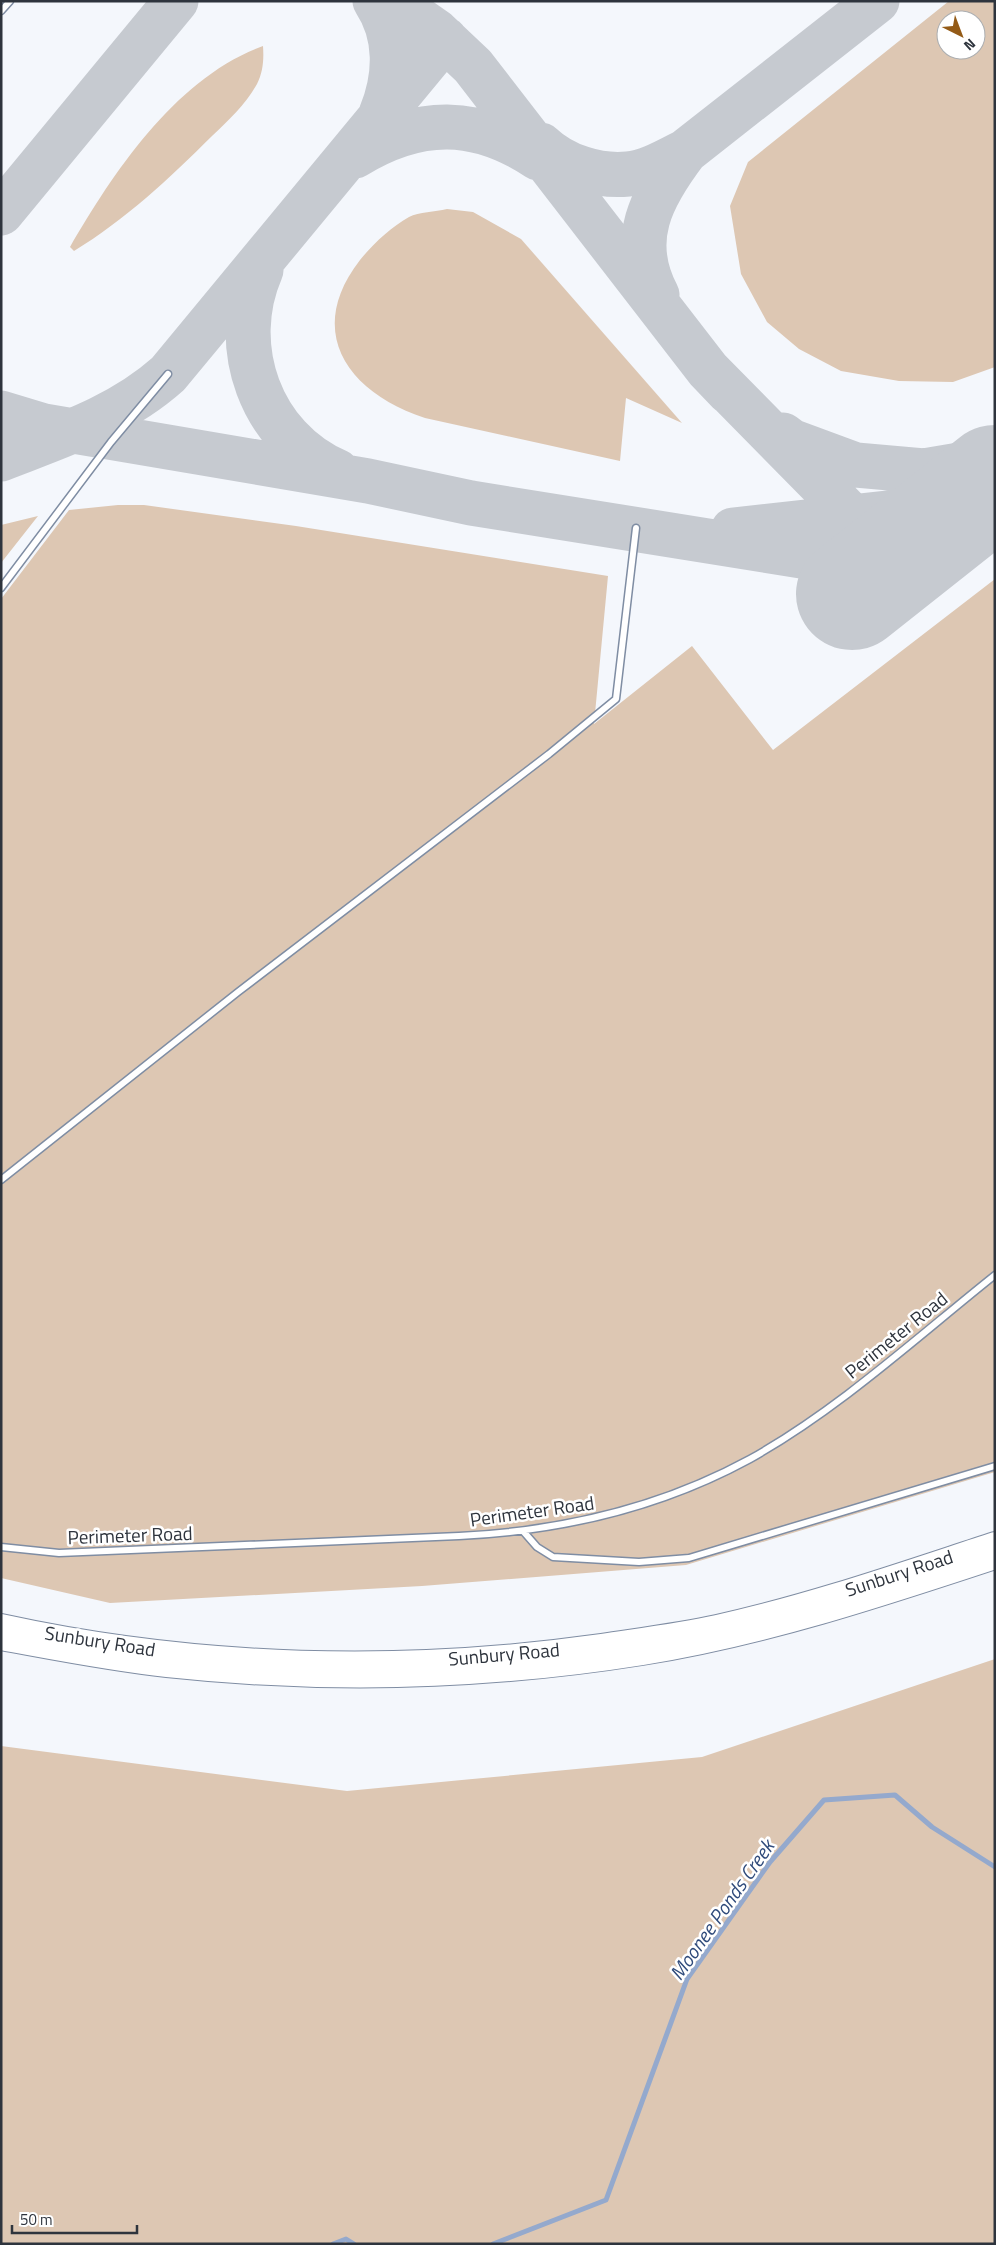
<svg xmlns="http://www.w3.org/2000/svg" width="996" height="2245" font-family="'Titillium Web',sans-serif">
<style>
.green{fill:#ddc7b3;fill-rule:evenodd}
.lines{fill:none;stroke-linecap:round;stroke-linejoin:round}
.stream{stroke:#94a9cd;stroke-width:5}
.taxiway{stroke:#c6cad0;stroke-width:45}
.runway{stroke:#c6cad0;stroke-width:112}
.service-casing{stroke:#7f8da3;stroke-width:9}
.primary-casing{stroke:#7f8da3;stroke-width:22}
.service{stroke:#fff;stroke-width:6}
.primary{stroke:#fff;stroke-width:20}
.labels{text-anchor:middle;stroke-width:5;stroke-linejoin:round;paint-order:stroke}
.street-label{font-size:19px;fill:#2e343d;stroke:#fff}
.water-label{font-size:20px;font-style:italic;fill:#304b7b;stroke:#fff}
</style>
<rect width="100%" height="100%" fill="#f4f7fc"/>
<!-- green -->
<path class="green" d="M949,1H995V367L953,382L899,381L841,371L799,349L767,322L741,274L730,206L748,162ZM946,20H976V50H946Z
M263,46C264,60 263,72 257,84C246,104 229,120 212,136C170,178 125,220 74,251L70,247C114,171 177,77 263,46Z
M447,209L473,212L521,239L682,423L626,398L620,461L425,418C348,393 304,332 360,260C373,244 391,227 409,217C419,212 435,212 447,209Z
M118,505H144L296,526L608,576L594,724L692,646L773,750L995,579V1472L686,1565L422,1586L110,1603L1,1578V599L69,510Z
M38,516L1,563V525Z
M995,1659V2244H1V1746L347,1791L702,1757Z"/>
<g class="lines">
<!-- stream -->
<path class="stream" d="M333,2244L346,2239L354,2244
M493,2244L606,2200L687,1979L770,1862L824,1800L895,1795L932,1827L995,1867"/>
<!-- taxiway -->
<path class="taxiway" d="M375,1C398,36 396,77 381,114
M393,1L437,32L473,66L708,370L729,392
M541,145C563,166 598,177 628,174C648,172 668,160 686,151L877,1
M355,156C419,117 476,117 538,158
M1,213L176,1
M261,270C228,346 260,438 338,472
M657,295C628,240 651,197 686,151
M1,413L44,426L368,481L471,503L864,566H875L895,560L708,370
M783,435L791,441L856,465L924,471L995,459
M1,459C60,436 120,417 168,374L445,39
M733,530L923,509L995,480"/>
<!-- runway -->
<path class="runway" d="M852,594L995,481"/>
<!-- service casing -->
<g class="service-casing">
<path id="service" d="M1,11L10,1
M1,588L111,442L168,374
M1,1180L238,992L549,754L616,699L636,528
M523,1531L537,1547L553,1557L639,1562L689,1558L995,1466
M1,1547L59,1553L459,1536C560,1531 660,1508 750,1459C839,1409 916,1338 995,1275"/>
</g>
<!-- primary casing -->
<g class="primary-casing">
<path id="primary" d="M1,1624C198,1667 403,1672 602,1644C641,1638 680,1633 717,1625C812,1604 903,1572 995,1542
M1,1640C56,1650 111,1661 167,1667C325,1684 485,1680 642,1655C762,1636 880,1597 995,1559"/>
</g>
<!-- service -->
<use href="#service" class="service"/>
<!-- primary -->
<use href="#primary" class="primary"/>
</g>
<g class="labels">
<!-- street labels -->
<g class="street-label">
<text transform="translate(896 1335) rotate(-39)" y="7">Perimeter Road</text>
<text transform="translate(532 1511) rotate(-8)" y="7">Perimeter Road</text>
<text transform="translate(130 1535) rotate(-2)" y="7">Perimeter Road</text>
<text transform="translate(899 1573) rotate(-18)" y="7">Sunbury Road</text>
<text transform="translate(100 1641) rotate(9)" y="7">Sunbury Road</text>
<text transform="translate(504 1654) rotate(-5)" y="7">Sunbury Road</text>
</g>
<!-- water labels -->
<g class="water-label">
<text transform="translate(722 1910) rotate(-55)" y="7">Moonee Ponds Creek</text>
</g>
</g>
<!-- border -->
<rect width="996" height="2245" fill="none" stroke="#2e343d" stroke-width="5"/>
<!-- north arrow -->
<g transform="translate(961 35) rotate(138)"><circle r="24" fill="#ffffff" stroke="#abaeb1"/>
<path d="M0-4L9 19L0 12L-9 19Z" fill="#945b17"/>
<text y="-8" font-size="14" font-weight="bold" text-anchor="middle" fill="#2e343d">N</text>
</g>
<!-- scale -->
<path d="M12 2225v8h125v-8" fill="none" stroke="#2e343d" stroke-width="2.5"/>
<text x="20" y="2225" font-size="15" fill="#2e343d" stroke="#ffffff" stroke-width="4" paint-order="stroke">50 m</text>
</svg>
